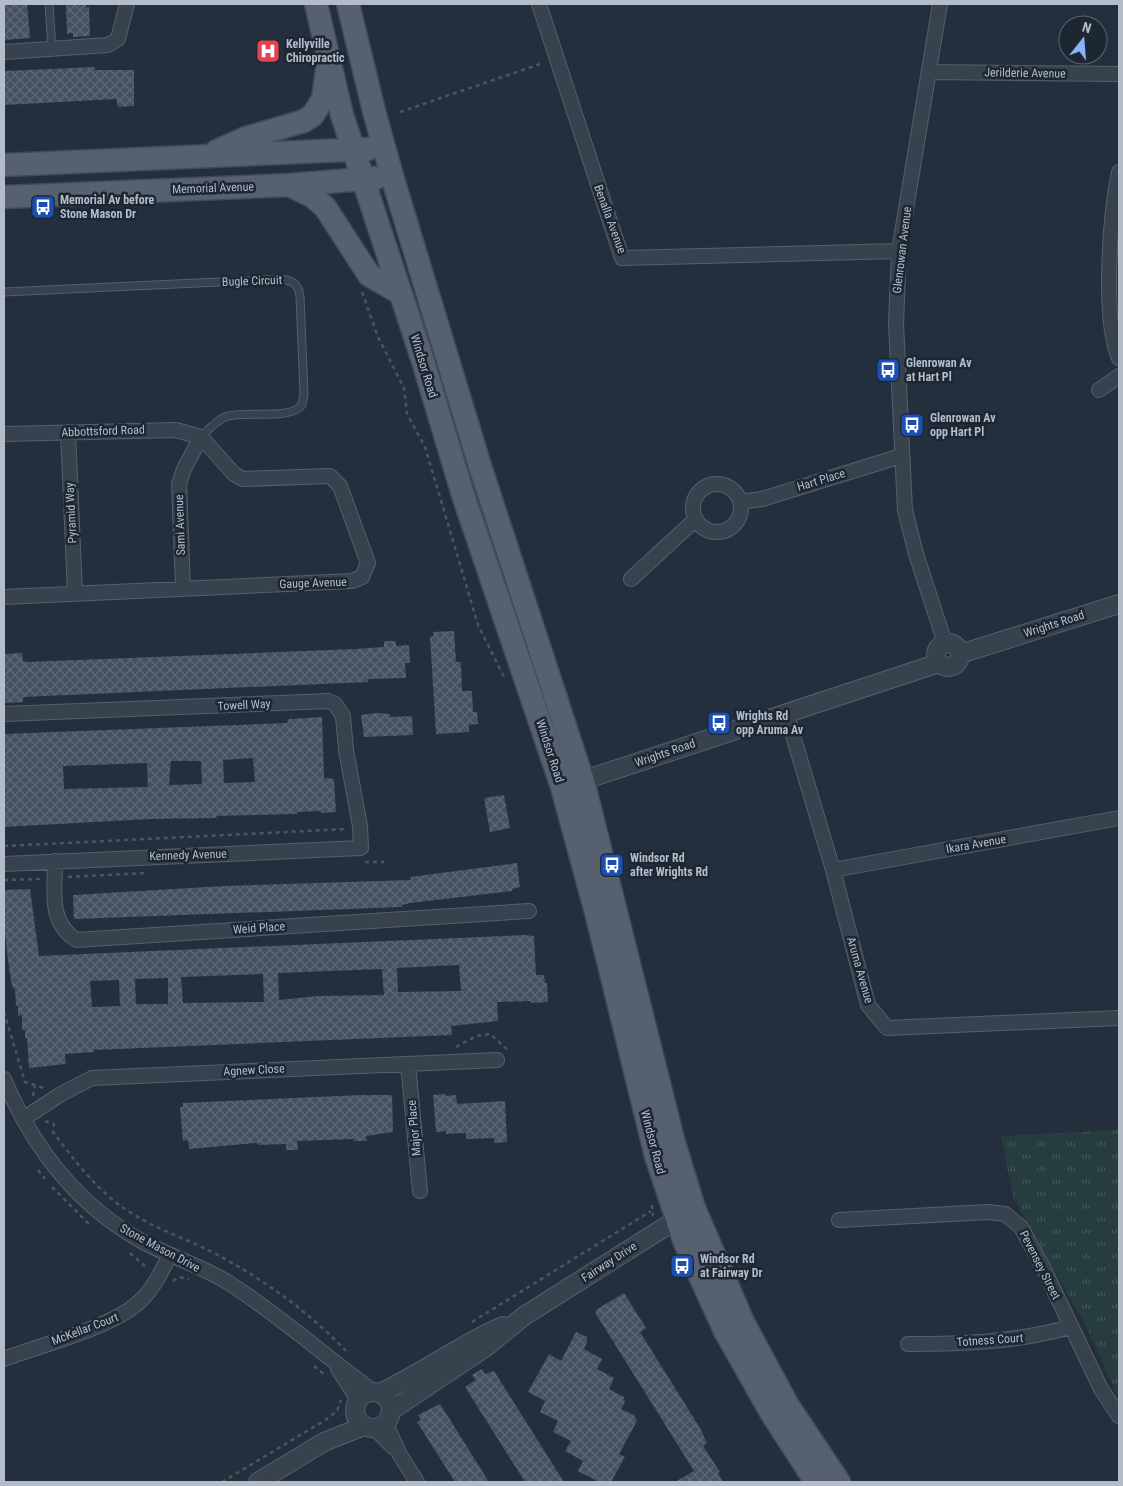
<svg xmlns="http://www.w3.org/2000/svg" width="1123" height="1486" font-family="'Roboto Condensed',sans-serif">
<style>
.grass{fill:url(#grass-tufts)}
.building{fill:url(#building-cross-hatch);fill-rule:evenodd}
.lines{fill:none;stroke-linecap:round;stroke-linejoin:round}
.service-casing{stroke:#565f6c;stroke-width:9}
.minor-casing{stroke:#565f6c;stroke-width:16}
.tertiary-casing{stroke:#565f6c;stroke-width:20}
.primary-casing{stroke:#414a57;stroke-width:25}
.path{stroke:#44595c;stroke-width:2.5;stroke-dasharray:4 4;stroke-linecap:butt}
.service{stroke:#38414e;stroke-width:7}
.minor{stroke:#38414e;stroke-width:14}
.tertiary{stroke:#38414e;stroke-width:18}
.primary{stroke:#56606e;stroke-width:22}
.labels{text-anchor:middle;stroke-width:5;stroke-linejoin:round;paint-order:stroke}
.poi-label{font-size:12px;font-weight:bold;fill:#b4bcc9;stroke:#1d2633;text-anchor:start}
.street-label{font-size:12px;fill:#b4bcc9;stroke:#1d2633}
</style>
<defs>
<pattern id="grass-tufts" width="24" height="20" patternUnits="userSpaceOnUse" patternTransform="scale(1.25)"><rect width="24" height="20" fill="#263c3f"/><path d="M3 7l-1-3M5 7V3M7 7l1-3M15 17l-1-3M17 17v-4M19 17l1-3" fill="none" stroke="#435659"/></pattern>
<pattern id="building-cross-hatch" width="8" height="8" patternUnits="userSpaceOnUse" patternTransform="scale(1.25)"><rect width="8" height="8" fill="#455162"/><path d="M0 0l8 8M0 8l8-8" fill="none" stroke="#5d6877"/></pattern>
</defs>
<rect width="100%" height="100%" fill="#242f3e"/>
<!-- grass -->
<path class="grass" d="M1119,1130V1399L1086,1326L1013,1197L1001,1136Z"/>
<!-- building -->
<path class="building" d="M4,4H27L30,38L4,40Z
M66,4H86V8L89,7L90,36L73,37V33L67,34Z
M95,67V70H134V106L118,107L116,99L4,105V71Z
M454,631L456,662H461L462,691H472L473,712H477L478,724L469,725V732L436,734L430,637L434,636L433,632Z
M384,641H396V646L409,645L410,663H405L406,678L368,679V682L23,697V702L4,703V654L22,653L23,661L27,662L355,649L384,647Z
M377,713L390,714V717L412,716L413,735L364,737L361,715Z
M322,717L324,778L334,779L336,812L321,813V811L297,812V814L216,816L217,818L149,819L4,827V734L287,723L289,719ZM253,758L255,782L224,783L223,760ZM171,761H201L202,784L169,785ZM147,763L148,787L64,789L63,766Z
M504,795L510,828L490,832L484,798Z
M517,863L520,887L512,889V891L410,903L402,905V907L74,919L73,895L224,886L411,880L410,877Z
M30,889L39,956L525,935L534,936L536,975H544L545,983H547L548,1002L531,1003V1001L497,1002L498,1021L451,1026L452,1035L94,1050V1052L65,1054L66,1064L29,1068L27,1038H25V1030H22V1015L18,1016V1006H16L15,989L12,986L8,961L4,924V890ZM459,965L461,991L398,992L397,968ZM382,969L384,995L318,996L279,1000L278,973ZM263,974L264,1002L183,1003L181,977ZM168,978V1004H136L135,979ZM119,980L120,1006L92,1007L90,981Z
M445,1094L446,1096L456,1095L457,1104L505,1101L507,1142L494,1143V1138L466,1139V1133L446,1134V1131L436,1132L433,1095Z
M361,1095H392L393,1132L366,1136L367,1141H354V1139L297,1141L298,1150H286V1144L258,1145L257,1143L189,1149L188,1140L183,1141L180,1107H183V1103Z
M624,1293L646,1328L640,1332L700,1428L707,1443L703,1446L720,1472L718,1473L723,1482H675L694,1471L596,1314V1310Z
M576,1332L587,1337V1342L584,1349L602,1359L597,1369L614,1378L609,1389L624,1397L625,1402L621,1409L634,1415L637,1421L619,1454L625,1457L611,1482H599L578,1471L583,1461L565,1451L571,1441L553,1432L558,1421L540,1412L545,1401L528,1392L549,1354L561,1361Z
M482,1369L485,1374L494,1371L564,1482H525L465,1387L476,1380L472,1375Z
M440,1404L454,1426L489,1482H455L417,1422L421,1420L418,1415Z"/>
<g class="lines">
<!-- service casing -->
<g class="service-casing">
<path id="service" d="M49,4L52,50
M4,292L280,279C292,280 299,284 300,297L304,394L302,405C289,421 245,410 225,417C216,421 208,430 201,437"/>
</g>
<!-- minor casing -->
<g class="minor-casing">
<path id="minor" d="M539,4L622,258L899,251
M940,4L899,251L896,323L905,510L916,554L945,643
M4,52L108,45L118,39L127,4
M930,72L1119,74
M1119,172C1110,215 1102,318 1119,358
M1099,390L1119,376
M68,432L75,593
M4,434L176,430L201,437L234,474L243,479L330,476L340,486L368,563L362,577L352,581L4,597
M693 508a24 24 0 1 1 48 0a24 24 0 1 1-48 0Z
M740,502L762,499L901,456
M631,579L696,519
M183,587L179,484L184,469L201,437
M786,712L833,870L868,1005L887,1028L1119,1018
M4,714L328,701L335,704L343,716L346,750L360,826L361,848L4,864
M55,861C55,891 48,921 76,940L529,911
M833,870L1119,818
M408,1064L420,1191
M4,1079C33,1148 77,1205 143,1242C171,1257 202,1266 229,1283C280,1316 325,1356 374,1392
M23,1119L61,1094L92,1078L497,1060
M839,1220L988,1212L1005,1214L1021,1227L1044,1269L1101,1389L1119,1416
M908,1344C963,1344 1017,1342 1070,1327
M4,1359C41,1345 110,1328 138,1303C153,1290 161,1272 170,1255
M338,1369L358,1400
M386,1424L400,1455L417,1482
M375,1429L393,1447"/>
</g>
<!-- tertiary casing -->
<g class="tertiary-casing">
<path id="tertiary" d="M936 655a12 12 0 1 1 24 0a12 12 0 1 1-24 0Z
M960,654L1119,604
M572,784L939,663
M355 1410a18 18 0 1 1 36 0a18 18 0 1 1-36 0Z
M380,1393C422,1373 460,1345 503,1326
M392,1410L486,1347L524,1316L687,1213
M258,1482L324,1442L364,1426"/>
</g>
<!-- primary casing -->
<g class="primary-casing">
<path id="primary" d="M316,4L342,115L422,358L463,495L562,787L597,916L656,1156L685,1243L725,1331L772,1414L816,1482
M348,4L374,111L392,176L480,466L583,781L674,1143L694,1208L743,1322L787,1404L839,1482
M217,151L246,138L304,121L313,115L323,99L327,70
M4,165L368,149
M289,185L312,196L325,207L369,275L400,293
M4,197L289,185L376,178"/>
</g>
<!-- path -->
<path class="path" d="M400,112L543,63
M362,292L378,337L404,388L407,414L425,447L478,625L504,677
M950,676L963,671
M4,846L347,829
M365,862H384
M68,877L145,873
M4,880L40,879
M4,1012L25,1082L44,1088
M456,1047L476,1036L490,1034L507,1049
M33,1096L35,1085
M45,1121L54,1124L53,1132C72,1157 89,1180 113,1200C143,1225 181,1236 214,1253C265,1280 309,1312 348,1353
M38,1170L45,1179
M52,1187L89,1224
M652,1205L653,1216
M130,1253L148,1269
M173,1281L179,1277L189,1279
M472,1322L651,1211
M314,1366L325,1375
M222,1482L327,1419L337,1411L341,1400"/>
<!-- service -->
<use href="#service" class="service"/>
<!-- minor -->
<use href="#minor" class="minor"/>
<!-- tertiary -->
<use href="#tertiary" class="tertiary"/>
<!-- primary -->
<use href="#primary" class="primary"/>
</g>
<!-- icons -->
<defs>
<g id="hospital-square" transform="scale(1.25)"><rect x="-9" y="-9" width="18" height="18" rx="4" fill="#e0444e" stroke="#1d2633"/><path d="M-5-5h3v3.5h4V-5h3V5h-3V1.5h-4V5h-3Z" fill="#fff"/></g>
<g id="bus-square" transform="scale(1.25)"><rect x="-9" y="-9" width="18" height="18" rx="4" fill="#1a4fb4" stroke="#1d2633"/><path d="M-5-6H5V4H4V6H2V4H-2V6H-4V4H-5ZM-3.5-4V0h7V-4ZM-3.5 1.2v1.5H-2V1.2ZM2 1.2v1.5H3.5V1.2Z" fill="#fff"/></g>
</defs>
<g fill-rule="evenodd">
<use href="#hospital-square" x="268" y="51"/>
<use href="#bus-square" x="43" y="207"/>
<use href="#bus-square" x="888" y="370"/>
<use href="#bus-square" x="912" y="425"/>
<use href="#bus-square" x="719" y="723"/>
<use href="#bus-square" x="612" y="865"/>
<use href="#bus-square" x="682" y="1266"/>
</g>
<g class="labels">
<!-- poi labels -->
<g class="poi-label">
<text x="286" y="48">Kellyville<tspan x="286" dy="14">Chiropractic</tspan></text>
<text x="60" y="204">Memorial Av before<tspan x="60" dy="14">Stone Mason Dr</tspan></text>
<text x="906" y="367">Glenrowan Av<tspan x="906" dy="14">at Hart Pl</tspan></text>
<text x="930" y="422">Glenrowan Av<tspan x="930" dy="14">opp Hart Pl</tspan></text>
<text x="736" y="720">Wrights Rd<tspan x="736" dy="14">opp Aruma Av</tspan></text>
<text x="630" y="862">Windsor Rd<tspan x="630" dy="14">after Wrights Rd</tspan></text>
<text x="700" y="1263">Windsor Rd<tspan x="700" dy="14">at Fairway Dr</tspan></text>
</g>
<!-- street labels -->
<g class="street-label">
<text transform="translate(1025 73) rotate(1)" y="4">Jerilderie Avenue</text>
<text transform="translate(213 188) rotate(-2)" y="4">Memorial Avenue</text>
<text transform="translate(610 219) rotate(70)" y="4">Benalla Avenue</text>
<text transform="translate(902 250) rotate(-83)" y="4">Glenrowan Avenue</text>
<text transform="translate(252 281) rotate(-2)" y="4">Bugle Circuit</text>
<text transform="translate(424 366) rotate(73)" y="4">Windsor Road</text>
<text transform="translate(103 431) rotate(-2)" y="4">Abbottsford Road</text>
<text transform="translate(821 480) rotate(-17)" y="4">Hart Place</text>
<text transform="translate(71 513) rotate(-93)" y="4">Pyramid Way</text>
<text transform="translate(180 525) rotate(-92)" y="4">Sami Avenue</text>
<text transform="translate(313 583) rotate(-2)" y="4">Gauge Avenue</text>
<text transform="translate(1054 624) rotate(-18)" y="4">Wrights Road</text>
<text transform="translate(244 705) rotate(-3)" y="4">Towell Way</text>
<text transform="translate(550 751) rotate(72)" y="4">Windsor Road</text>
<text transform="translate(665 753) rotate(-19)" y="4">Wrights Road</text>
<text transform="translate(976 844) rotate(-10)" y="4">Ikara Avenue</text>
<text transform="translate(188 855) rotate(-2)" y="4">Kennedy Avenue</text>
<text transform="translate(259 928) rotate(-4)" y="4">Weid Place</text>
<text transform="translate(860 970) rotate(74)" y="4">Aruma Avenue</text>
<text transform="translate(254 1070) rotate(-3)" y="4">Agnew Close</text>
<text transform="translate(414 1128) rotate(-95)" y="4">Major Place</text>
<text transform="translate(653 1142) rotate(75)" y="4">Windsor Road</text>
<text transform="translate(160 1248) rotate(28)" y="4">Stone Mason Drive</text>
<text transform="translate(609 1262) rotate(-33)" y="4">Fairway Drive</text>
<text transform="translate(1040 1265) rotate(63)" y="4">Pevensey Street</text>
<text transform="translate(85 1329) rotate(-21)" y="4">McKellar Court</text>
<text transform="translate(990 1340) rotate(-4)" y="4">Totness Court</text>
</g>
</g>
<!-- border -->
<rect width="1123" height="1486" fill="none" stroke="#b4bcc9" stroke-width="10"/>
<!-- north arrow -->
<g transform="translate(1083 40) rotate(17)"><circle r="24" fill="#1d2633" stroke="#59626f"/>
<path d="M0-4L9 19L0 12L-9 19Z" fill="#8ab4f8"/>
<text y="-8" font-size="14" font-weight="bold" text-anchor="middle" fill="#b4bcc9">N</text>
</g>
</svg>
